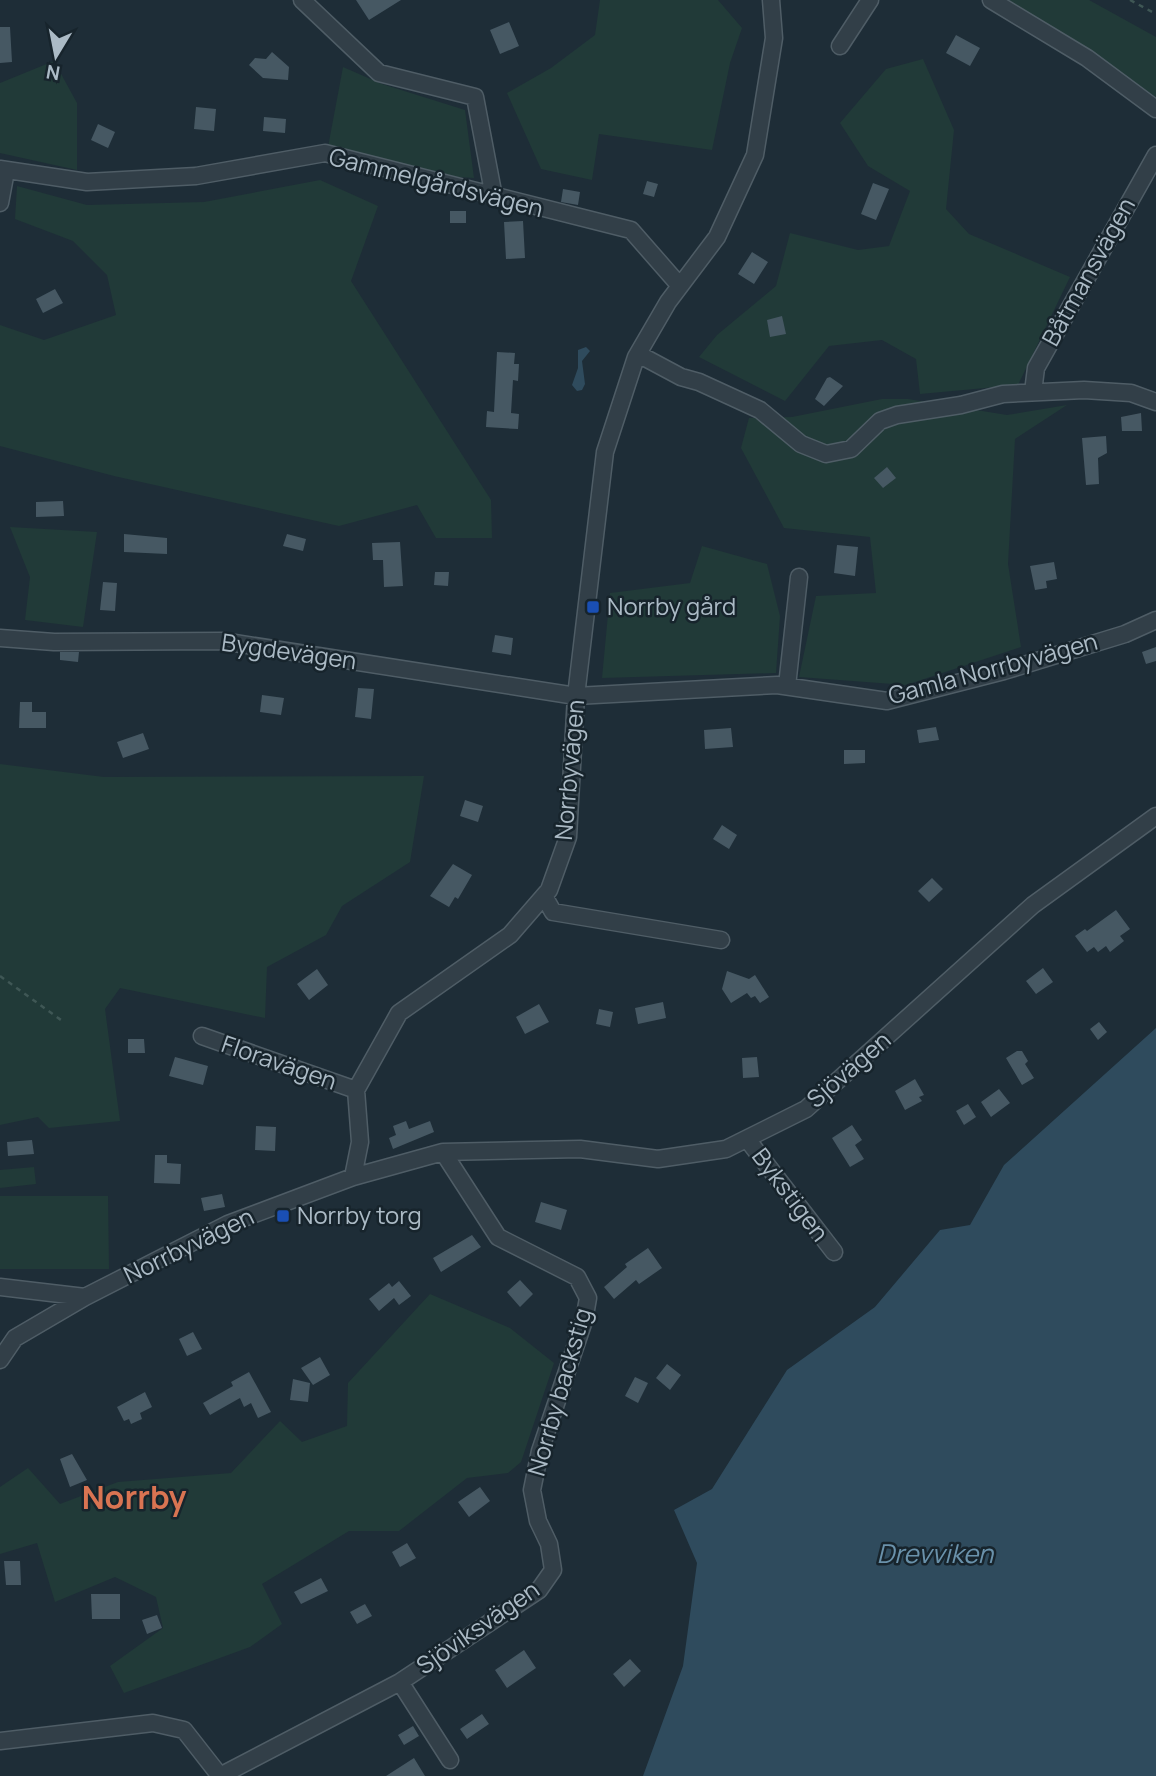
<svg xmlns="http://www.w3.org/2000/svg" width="1156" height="1776" font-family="Manrope,sans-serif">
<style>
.green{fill:#213a38}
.water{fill:#2f4b5d}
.building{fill:#465863}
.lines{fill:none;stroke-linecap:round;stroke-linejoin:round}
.minor-casing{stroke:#4f5d66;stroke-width:19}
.path{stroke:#3f5755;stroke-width:2.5;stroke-dasharray:5 5;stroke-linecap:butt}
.minor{stroke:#323f48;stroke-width:16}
.transit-dot{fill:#1a4fb4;stroke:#17242c;stroke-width:2.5}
.labels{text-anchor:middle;stroke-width:5;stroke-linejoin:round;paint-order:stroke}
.street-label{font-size:24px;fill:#abbac5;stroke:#17242c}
.poi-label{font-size:24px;fill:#abbac5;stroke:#17242c;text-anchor:start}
.water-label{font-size:26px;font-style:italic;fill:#6a92ab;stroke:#17242c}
.district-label{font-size:32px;font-weight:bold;fill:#d97452;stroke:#17242c}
</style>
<rect width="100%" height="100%" fill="#1e2d37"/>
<!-- green -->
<path class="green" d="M600,0H718L742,28L730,63L712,150L599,134L592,180L541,169L507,93L551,68L595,35Z
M1009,0H1089L1156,37V97Z
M923,59L954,130L946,209L969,234L1070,277L1018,385L920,394L916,359L882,340L829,346L785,401L699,357L717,335L776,286L790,233L858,250L889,246L910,191L868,166L840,123L886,69Z
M54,61L77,103V170L0,153V83Z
M343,67L382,84L465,110L474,178L443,176L328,147Z
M320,180L378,206L351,281L491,500L492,538H436L417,505L339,526L114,476L0,446V325L44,340L116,315L107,275L73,241L15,219L17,186L87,205L204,202Z
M882,399H908L1007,415L1067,405L1015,439L1008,564L1021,647L906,685L799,677L816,596L876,593L870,537L784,528L741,448L749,418L792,417Z
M10,527L97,532L83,627L25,620L30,577Z
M702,546L767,564L780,616L776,673L602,678L610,593L690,583Z
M0,764L104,777L424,776L410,862L342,906L326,935L267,967L265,1018L120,988L105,1009L120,1121L49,1128L38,1117L0,1125Z
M34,1167L36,1184L0,1188V1170Z
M0,1196H108L109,1269H0Z
M430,1294L510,1328L554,1363L521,1462L508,1473L467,1478L399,1531H349L262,1584L282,1624L250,1647L124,1693L110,1666L163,1628L156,1597L115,1577L55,1602L37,1543L0,1554V1487L28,1468L60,1504L118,1482L231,1473L280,1421L302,1442L347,1426L348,1383Z"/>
<!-- water -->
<path class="water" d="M586,347L590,351L582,361L585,384L582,390L577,391L572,385L578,368V350Z
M1156,1028V1776H643L683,1666L697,1563L674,1510L712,1489L787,1370L875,1307L940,1230L970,1225L1004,1165Z"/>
<!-- building -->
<path class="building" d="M356,0H401L369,20Z
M509,22L519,46L500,54L490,30Z
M0,27H10L12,62L0,63Z
M956,35L980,48L970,66L946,53Z
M272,52L289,67L288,80L263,78L249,65L255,58L266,59Z
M196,107L216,109L214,131L194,129Z
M264,117L286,119L285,133L263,131Z
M98,124L115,132L108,148L91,140Z
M647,181L658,184L654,197L643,194Z
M873,183L889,189L876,220L861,214Z
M563,189L580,192L578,205L561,202Z
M450,211H466V223H450Z
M523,221L525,258L506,259L504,222Z
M752,252L768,262L754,284L738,274Z
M55,289L63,303L43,313L36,299Z
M782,316L786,334L770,337L767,320Z
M497,352L515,353L514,364H519L518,381L513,380L511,413L519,414L518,429L486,427L487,411L494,412Z
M830,377L843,386L824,406L815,399L827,378Z
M1141,413L1142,431H1122L1121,417Z
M1106,436L1107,453L1098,458L1099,484L1086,485L1082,438Z
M887,467L896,478L883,488L874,478Z
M63,501L64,516L36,517V502Z
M124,534L167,538V554L124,552Z
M287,534L306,539L303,551L283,546Z
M400,542L403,586L384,587L383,560H373L372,543Z
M837,545L858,547L855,576L834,573Z
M1054,562L1057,579L1046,581L1047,588L1035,590L1030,566Z
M435,572H449L448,586L434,585Z
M103,582L117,583L115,611L100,610Z
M495,635L513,638L511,655L492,652Z
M1156,647V661L1146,664L1142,652Z
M60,652H79L78,662L60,660Z
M358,688L374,689L371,719L355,717Z
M262,695L284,698L281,715L260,712Z
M20,702H32V712H46V728H19Z
M936,727L939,740L919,743L917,730Z
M731,728L733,747L705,749L704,730Z
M143,733L149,749L123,758L117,742Z
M844,750H865V763L844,764Z
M465,800L483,806L478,822L460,816Z
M722,825L737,835L729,849L713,839Z
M453,864L472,875L458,899L455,897L449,907L430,896Z
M932,878L943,889L929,902L918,891Z
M1116,910L1130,929L1120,936L1124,941L1110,952L1106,946L1098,952L1094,947L1087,952L1075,936L1085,929L1087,931Z
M1043,968L1053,982L1036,994L1026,981Z
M317,969L328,985L309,1000L297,984Z
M727,971L749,979L755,975L769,997L760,1003L755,996L751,998L747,993L731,1003L722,989Z
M663,1002L666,1018L638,1024L635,1008Z
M539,1004L549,1022L525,1034L516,1017Z
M599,1009L613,1012L610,1027L596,1024Z
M1099,1022L1107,1032L1098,1040L1090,1029Z
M128,1039H144L145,1053H128Z
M1017,1051H1022L1028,1061L1025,1064L1034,1078L1022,1085L1006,1058Z
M175,1057L208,1066L203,1085L169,1076Z
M757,1057L759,1077L743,1078L742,1058Z
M915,1079L924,1095L919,1097L922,1101L905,1110L895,1091Z
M999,1089L1010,1103L991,1117L981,1102Z
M968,1104L976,1117L964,1125L956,1111Z
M406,1121L409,1129L430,1121L434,1132L393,1149L389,1138L396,1135L393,1126Z
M852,1125L862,1140L855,1145L864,1159L850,1167L832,1138Z
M256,1126L276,1127L275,1151L255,1150Z
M32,1140L34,1154L8,1156L7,1142Z
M155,1155H167V1163L181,1164L180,1184L154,1183Z
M222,1194L225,1207L204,1211L201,1198Z
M541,1202L567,1210L561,1230L535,1222Z
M472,1235L481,1247L441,1272L433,1258Z
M648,1248L662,1268L639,1284L636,1280L614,1299L604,1287L627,1267L625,1264Z
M520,1280L533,1294L520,1307L507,1292Z
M399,1281L411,1296L399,1305L394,1298L379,1311L369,1299L389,1283L392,1287Z
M193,1332L202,1349L187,1356L179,1339Z
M320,1357L330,1375L313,1385L301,1368Z
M667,1364L681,1375L670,1390L656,1378Z
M249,1372L271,1412L258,1418L251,1403L244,1407L240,1398L210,1415L203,1403L233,1386L231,1382Z
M635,1377L648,1383L638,1403L625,1396Z
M293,1379L310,1383L308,1402L290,1400Z
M145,1392L152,1407L140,1413L142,1419L131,1424L129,1419L124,1421L117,1407Z
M72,1454L87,1480L70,1487L60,1459Z
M480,1487L490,1501L469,1517L458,1502Z
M407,1543L416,1558L400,1567L392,1552Z
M4,1561H20L21,1585H6Z
M321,1578L328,1591L301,1604L294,1592Z
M91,1594H120V1619H92Z
M365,1604L372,1616L357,1624L350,1612Z
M157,1615L162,1628L147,1634L142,1620Z
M524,1650L536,1668L507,1688L495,1670Z
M630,1659L641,1671L624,1687L613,1674Z
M482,1714L489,1724L467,1739L460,1729Z
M413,1726L419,1736L404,1745L398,1735Z
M414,1758L425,1776H386Z"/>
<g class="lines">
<!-- minor casing -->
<g class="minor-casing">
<path id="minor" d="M302,0L379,73L475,97L494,197
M991,0L1087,58L1156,109
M840,46L870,0
M0,169L87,182L196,176L325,153L631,230L680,286
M0,203L6,171
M638,354L681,377L699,382L760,410L801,444L826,454L851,449L880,421L897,415L961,405L1003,394L1084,390L1131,393L1156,402
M1033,392L1036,368L1156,155
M0,638L54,642L222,641L576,696L777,685L887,701L1004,671L1125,634L1156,620
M787,686L799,577
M544,896L553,912L721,940
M202,1036L356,1090
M747,1139L834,1252
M353,1177L443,1152L580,1149L658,1159L726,1149L806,1109L1033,905L1156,816
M0,1287L85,1297
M0,1360L15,1338L85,1297L228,1224L353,1177L360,1142L356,1090L399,1013L510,935L549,890L568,837L576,696L605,452L636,357L668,302L717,237L755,155L774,38L771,0
M400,1682L450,1760
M0,1741L153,1723L184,1730L220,1776
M220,1776L400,1682L539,1590L553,1570L549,1544L538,1521L532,1490L540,1451L584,1321L588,1298L577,1277L498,1237L443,1152"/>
</g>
<!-- path -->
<path class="path" d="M1130,0L1156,14
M0,976L61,1020"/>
<!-- minor -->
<use href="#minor" class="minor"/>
</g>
<!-- markers -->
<g class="transit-dot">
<rect x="586" y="600" width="14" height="14" rx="3.5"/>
<rect x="276" y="1209" width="14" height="14" rx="3.5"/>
</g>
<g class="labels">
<!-- street labels -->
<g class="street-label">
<text transform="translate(436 183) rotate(14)" y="8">Gammelgårdsvägen</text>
<text transform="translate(1089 272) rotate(-61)" y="8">Båtmansvägen</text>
<text transform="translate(289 652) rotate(8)" y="8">Bygdevägen</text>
<text transform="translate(993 669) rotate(-15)" y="8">Gamla Norrbyvägen</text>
<text transform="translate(570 770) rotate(-85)" y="8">Norrbyvägen</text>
<text transform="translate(279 1063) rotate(19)" y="8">Floravägen</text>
<text transform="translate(849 1070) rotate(-41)" y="8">Sjövägen</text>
<text transform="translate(790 1195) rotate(53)" y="8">Bykstigen</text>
<text transform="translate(189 1246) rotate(-26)" y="8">Norrbyvägen</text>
<text transform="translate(560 1392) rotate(-74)" y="8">Norrby backstig</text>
<text transform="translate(478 1628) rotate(-35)" y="8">Sjöviksvägen</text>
</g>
<!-- poi labels -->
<g class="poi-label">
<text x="607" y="615">Norrby gård</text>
<text x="297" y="1224">Norrby torg</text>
</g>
<!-- water labels -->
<g class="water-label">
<text x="935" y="1563">Drevviken</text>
</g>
<!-- district labels -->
<g class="district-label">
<text x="134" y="1509">Norrby</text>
</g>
</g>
<!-- north arrow -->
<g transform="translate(56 56) rotate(190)" stroke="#17242c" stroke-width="5" paint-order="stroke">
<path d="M0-5L12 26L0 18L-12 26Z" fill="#abbac5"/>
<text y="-10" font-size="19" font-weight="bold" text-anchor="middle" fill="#abbac5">N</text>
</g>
</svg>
